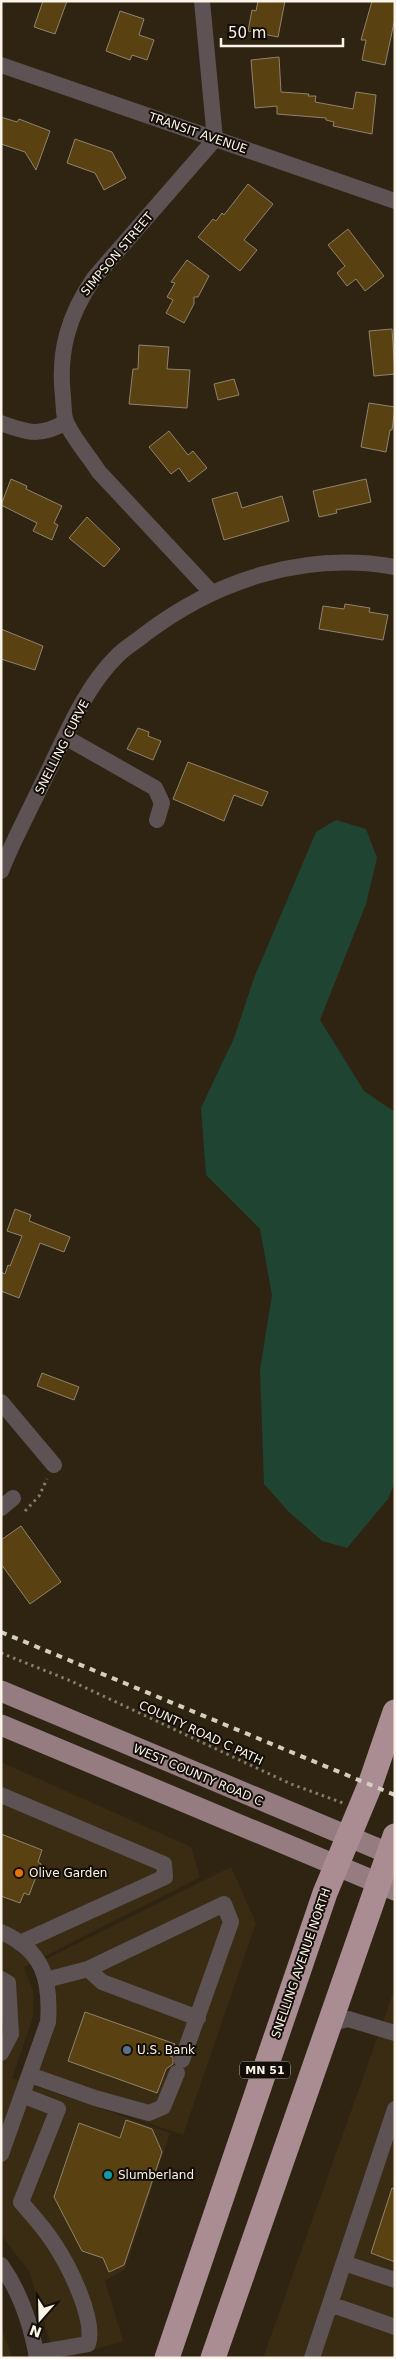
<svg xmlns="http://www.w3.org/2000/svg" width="396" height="2359" font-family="'DejaVu Sans',sans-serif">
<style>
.built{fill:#3a2c13}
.green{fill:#1f4432}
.building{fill:#594112;stroke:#8f836d}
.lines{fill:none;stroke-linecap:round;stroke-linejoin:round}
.path{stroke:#857c6c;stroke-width:3;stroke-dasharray:2.5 4;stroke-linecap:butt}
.minor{stroke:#5d5254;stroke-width:16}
.major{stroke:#947c81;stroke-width:21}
.highway{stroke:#a98d93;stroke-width:25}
.rail{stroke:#d5cec0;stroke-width:4;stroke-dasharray:6 6;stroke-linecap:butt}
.food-dot{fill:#e8710a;stroke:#130e07;stroke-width:2}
.service-dot{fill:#5c6f8a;stroke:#130e07;stroke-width:2}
.culture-dot{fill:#0f9aa8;stroke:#130e07;stroke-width:2}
.labels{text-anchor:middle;stroke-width:4;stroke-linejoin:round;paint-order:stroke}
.shield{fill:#130e07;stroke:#b5afa4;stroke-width:1}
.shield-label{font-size:11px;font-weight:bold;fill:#fbf4e8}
.street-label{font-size:12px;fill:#fbf4e8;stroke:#130e07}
.poi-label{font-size:12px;fill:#fbf4e8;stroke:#130e07;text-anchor:start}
</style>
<rect width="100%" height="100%" fill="#2f2412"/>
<!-- built -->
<path class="built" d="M1,1762L191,1847L200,1877L24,1967L33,1991V2017L12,2078L170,2133L125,2269L105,2281L123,2341L66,2358H55L29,2271L1,2235Z
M231,1867L256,1923L183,2135L30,2082L52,2022L44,1960Z
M395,1988V2358H263Z
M1,2328L10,2351L11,2358H1Z"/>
<!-- green -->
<path class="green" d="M336,820L366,829L377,858L366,904L320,1020L364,1091L395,1112V1481L388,1499L347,1548L322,1541L288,1511L264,1484L260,1370L272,1295L260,1229L206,1175L201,1108L234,1038L254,978L316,832Z"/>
<!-- building -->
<path class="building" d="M43,1H67L55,34L34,27Z
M258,1H285L278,37L248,31L252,10L256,11Z
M372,1H395V18L385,65L362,60L366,40H361Z
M120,11L144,19L139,35L154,40L147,60L132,55L130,60L106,51Z
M279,57L281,92L309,94L308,96H316L315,102L353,109L356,92L376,95L372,134L333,126L334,122L326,120V118L277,114V106L255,108L251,60Z
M1,117L17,122L19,119L50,131L36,170L25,152L1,144Z
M75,139L112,152L126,178L104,190L95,173L67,163Z
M248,184L273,204L244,240L257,250L240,271L198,237L213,219L216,221L222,213L224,215Z
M348,229L384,276L365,291L356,279L347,286L337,273L345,266L328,245Z
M187,260L209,276L198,297H194V304L184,323L166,313L173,300L167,297L175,283L171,282Z
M392,329L395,374L374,376L369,331Z
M139,345L169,347L167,369L190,370L187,408L129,404L133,369H138Z
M234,379L239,395L218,400L214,384Z
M369,403L395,407L392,430H390L386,452L361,447Z
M169,431L188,455L193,451L207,468L189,482L179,468L171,474L149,447Z
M11,479L27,486L26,489L62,506L54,523L58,525L52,540L33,531L37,523L1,505Z
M366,479L371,502L336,510L337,513L319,517L313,491Z
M237,492L242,508L282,496L289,521L224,540L212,499Z
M87,517L120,549L104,567L69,538Z
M345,604L370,608L369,612L388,615L383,640L319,629L323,606L344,609Z
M1,629L43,646L35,670L1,659Z
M138,728L149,732L148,736L161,741L153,760L127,749Z
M188,762L268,792L262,806L234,795L224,821L173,799Z
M15,1209L31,1215L29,1221L70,1237L64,1252L40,1243L19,1298L1,1291V1272L5,1274L8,1265L10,1266L22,1236L7,1231Z
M42,1373L79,1387L74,1400L37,1386Z
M21,1526L61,1582L30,1604L1,1564V1540Z
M1,1834L42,1850L38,1862L41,1864L29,1895L24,1893L20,1903L1,1896Z
M85,2012L175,2044L170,2056L173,2057V2064L166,2069L157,2093L68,2061Z
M126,2120L152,2129L162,2152L124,2265L109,2272L103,2258L82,2251L54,2197L79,2123L120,2138Z
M392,2188L395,2189V2262L371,2253Z"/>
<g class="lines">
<!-- path -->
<path class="path" d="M25,1511L39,1496L47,1479
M1,1653L71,1681L291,1784L343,1803"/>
<!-- minor -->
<path class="minor" d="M202,1L215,139L94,278C68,316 58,352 63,397C64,405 63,417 67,424C75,441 89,456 99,472L211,592
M1,65L395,201
M1,423C28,433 40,437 66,422
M65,737L155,788L162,803L157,820
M1,871C13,841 29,811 43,782C65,738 83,689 118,655C126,647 137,641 145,634C216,580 305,551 395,567
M1,1402L54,1465
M1,1508L13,1498
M1,1795L164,1864L165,1877L20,1943
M1,1932C43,1950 51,1979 48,2022L1,2154
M88,1969L224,1904L231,1922L182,2060
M1,1979L8,1983L11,2034L1,2053
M46,1980L88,1969L102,1982L198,2018
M329,2024L348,2019L395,2033
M30,2075L95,2098L149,2113L163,2107L177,2073
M22,2095L58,2109L21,2202C33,2216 46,2230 55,2245C69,2266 96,2320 88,2344L36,2353
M344,2263L395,2280
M1,2265C21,2293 31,2324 37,2358
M330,2304L395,2327
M312,2358L395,2109"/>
<!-- major -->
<path class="major" d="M1,1691L395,1856
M1,1725L395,1890"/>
<!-- highway -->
<path class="highway" d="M167,2358L325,1893L370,1785L395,1712
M213,2358L395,1836"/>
<!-- rail -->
<path class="rail" d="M1,1632L395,1795"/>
</g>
<!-- markers -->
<circle class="food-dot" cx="19" cy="1873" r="5"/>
<circle class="service-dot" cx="127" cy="2050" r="5"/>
<circle class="culture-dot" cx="108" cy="2175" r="5"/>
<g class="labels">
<!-- shield labels -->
<rect class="shield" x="240" y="2061.5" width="50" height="17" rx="4"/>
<g class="shield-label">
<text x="265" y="2074">MN 51</text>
</g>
<!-- street labels -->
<g class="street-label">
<text transform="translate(198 133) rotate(19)" y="4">TRANSIT AVENUE</text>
<text transform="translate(117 254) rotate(-50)" y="4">SIMPSON STREET</text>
<text transform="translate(62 747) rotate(-63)" y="4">SNELLING CURVE</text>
<text transform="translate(201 1733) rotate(25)" y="4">COUNTY ROAD C PATH</text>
<text transform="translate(198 1775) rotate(23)" y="4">WEST COUNTY ROAD C</text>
<text transform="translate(301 1963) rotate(-71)" y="4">SNELLING AVENUE NORTH</text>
</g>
<!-- poi labels -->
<g class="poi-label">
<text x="29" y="1877">Olive Garden</text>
<text x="137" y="2054">U.S. Bank</text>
<text x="118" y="2179">Slumberland</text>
</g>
</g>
<!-- border -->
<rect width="396" height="2359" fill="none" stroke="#fbf4e8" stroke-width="5"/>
<!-- north arrow -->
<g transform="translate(40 2319) rotate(200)" stroke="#130e07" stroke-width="4" paint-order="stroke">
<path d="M0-4L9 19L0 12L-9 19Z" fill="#fbf4e8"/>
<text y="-8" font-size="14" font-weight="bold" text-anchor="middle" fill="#fbf4e8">N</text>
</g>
<!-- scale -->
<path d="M221 38v8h122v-8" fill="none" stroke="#fbf4e8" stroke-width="2.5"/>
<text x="228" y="38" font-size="15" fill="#fbf4e8" stroke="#130e07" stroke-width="4" paint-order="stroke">50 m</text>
</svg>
